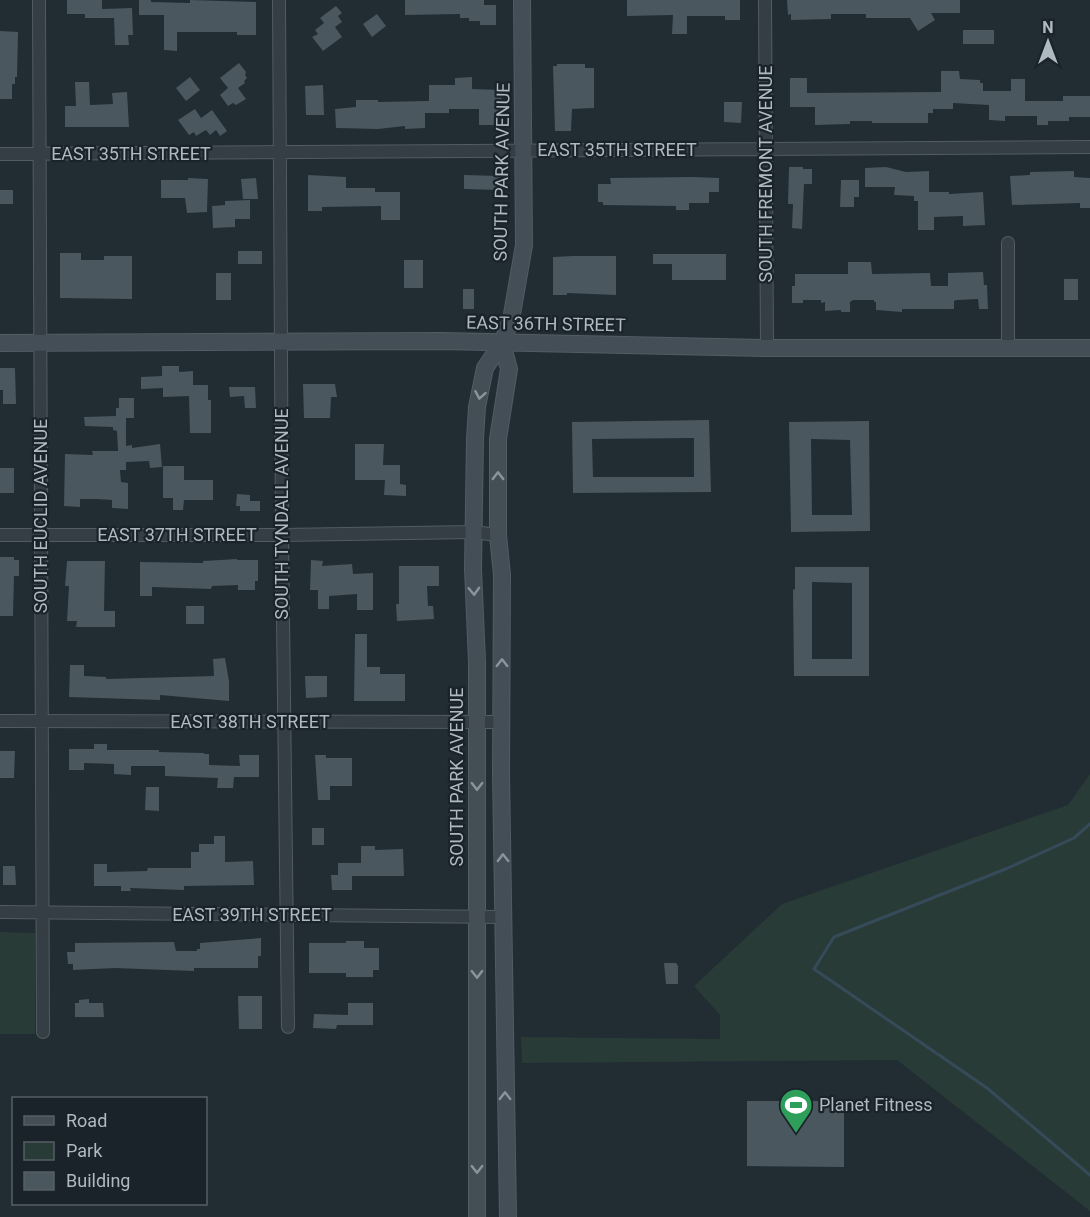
<svg xmlns="http://www.w3.org/2000/svg" width="1090" height="1217" font-family="Roboto,sans-serif">
<style>
.green{fill:#293b37}
.lines{fill:none;stroke-linecap:round;stroke-linejoin:round}
.stream{stroke:#364b59;stroke-width:3}
.building{fill:#4a575f;fill-rule:evenodd}
.street-casing{stroke:#525c62;stroke-width:14}
.secondary-casing{stroke:#525c62;stroke-width:18}
.street{stroke:#343e44;stroke-width:12}
.secondary{stroke:#434e57;stroke-width:16}
.oneway{stroke:#89949c}
.labels{text-anchor:middle;stroke-width:4.5;stroke-linejoin:round;paint-order:stroke}
.street-label{font-size:18px;fill:#afb9c1;stroke:#1a2329}
.poi-label{font-size:18px;fill:#afb9c1;stroke:#1a2329;text-anchor:start}
</style>
<rect width="100%" height="100%" fill="#212c33"/>
<!-- green -->
<path class="green" d="M1090,774V1211L897,1060L522,1063L521,1037L720,1039V1015L694,986L782,904L1068,805Z
M0,932L35,933V1034H0Z"/>
<g class="lines">
<!-- stream -->
<path class="stream" d="M1090,824L1074,838L1008,868L834,937L814,969L987,1088L1090,1175"/>
</g>
<!-- building -->
<path class="building" d="M67,0H102V9L132,8L133,35H128L129,45H115L114,18H85V14H67Z
M139,0H151V2L190,3V0L256,2V35H237V32H177V51L164,50V15H139Z
M405,0H484V5H496V25H480V21H469V18H460V14L405,15Z
M627,0H740V20H725V16H687V34H672L673,15L627,16Z
M787,0H960V13H931L935,20L918,31L910,18H866V14H831V19L791,20V14L788,15Z
M336,6L342,13L338,16L342,22L335,27L342,37L323,51L312,37L318,34L315,30L324,23L320,18Z
M377,14L386,26L372,37L363,24Z
M963,30H994V44H963Z
M0,31L18,32L17,77H15V84H12V99H0Z
M239,63L246,72L245,75L247,78L244,81L245,83L238,88L246,99L236,105L233,103L228,106L220,95L228,88L220,78Z
M557,64H585V68H594V108L572,109L571,131H555L553,66H557Z
M941,71H959L960,79L980,80V83H983V91H1011V79H1025V101H1063V96H1090V117H1069V121H1048V125H1037V116H1005V121L989,120V105L953,103V109H933V113H928V123H872V121H850V124L815,125V107H790V78H807V93L941,92Z
M190,77L200,90L186,101L176,88Z
M472,77V89L502,90L500,125H479V109H449V113H425V128L405,129V126L378,129L336,128L335,109L356,107V100H378V102L429,101V85H455V78Z
M75,82H89L90,105L113,104L112,93L127,92L129,127H65V106H76Z
M323,85L324,115H306L305,86Z
M724,102H742L741,123L724,122Z
M195,109L201,118L212,110L227,131L220,136L216,130L210,135L206,130L196,136L194,132L189,135L178,120Z
M789,167H803V169H812V184H804L802,229L792,228L793,204H788Z
M886,167L906,172L929,171V192H949V194L983,192L985,225L963,226V216L934,217V230H918V201H914V196L894,195L895,187H865V168Z
M1074,171V177L1090,178V208H1080V203L1012,205L1010,176L1030,175V172Z
M308,175L346,177V188H375V192H400V220H381V206L322,207V211H308Z
M464,175L500,176V190L464,189Z
M693,177L719,178V192H709V203H689V210H676V206L603,205V202H598V184H611L610,178Z
M188,178L208,179L207,212L187,213L185,198H161V180H188Z
M256,178L258,199H243L241,179Z
M841,180H859V197H854V207H840Z
M0,190H13V204H0Z
M250,200V219H235V227L213,228L212,206L225,205V201Z
M238,251H262V264H238Z
M60,253H81V260H104V256H132V299L60,298Z
M653,254H726V280H672V264H653Z
M573,256H616V295L567,293V295H553V257Z
M404,260H423V288H404Z
M848,262H871L872,274L930,273L931,286H948V273L983,272L984,285H987L988,309H979L978,299L957,300L954,301V309H902V312L876,310V302H874V300H853L850,302V312H841V310L825,311V302L821,303V300H803V303H792V286H795V274H848Z
M216,273H231V300H216Z
M1064,279H1078V300H1064Z
M463,289H474V309H463Z
M162,366H179V372L193,371V385H208V400H211V433H190L189,396L163,397V388L141,389V377L162,376Z
M0,368H15L16,404H3V390H0Z
M303,384H335L337,397H331L330,418H304Z
M229,387H255L256,408H245L244,396L230,397Z
M119,398H134V418H126V446L132,445V448L160,444L162,467L150,468L149,461L126,462V470H120L121,482L128,483V509L112,508V500L97,499H80V507L64,506L65,454L93,455L92,451H118L117,431L113,430V427L85,426L84,417L116,416V408H119Z
M709,420L711,492L573,493L572,422ZM694,438V477H593L592,439Z
M869,421L870,531L791,532L789,422ZM811,439L850,440L852,515H812Z
M355,444H384L383,465H400V484L406,485V496L384,495L385,480H355Z
M163,466H184V480H213V500H184L183,510H173V498H163Z
M0,468H14V493H0Z
M237,494L250,495V501H260V511H240V506H236Z
M0,557H14V560H19V576H14L13,616H0Z
M237,559V560H258V581H255V590H238V585L212,586L211,589L152,587V596H140V562L203,563V561Z
M311,560L323,561L322,566L352,564L353,574L373,573V610H357V594L329,596V609H318V590H310Z
M67,561H105L104,611H115V627H76L77,621H67L69,586H65Z
M399,566H439V586H427L428,606H433L434,619L397,621L396,604H399Z
M795,567H869V676H794L793,590L795,589ZM812,582L852,583V659H812Z
M186,606H204V624H186Z
M355,634H367V667H380V674H405V701H354Z
M225,658L229,681V701L160,695V700L69,697L70,665H84V676L106,677V679L214,676L213,659Z
M305,676H327V697L306,698Z
M94,744H107V750H159V752L204,753V754H209V765L240,766L239,755H259V777H234L233,788H217L218,778L165,776V766H131V775L114,774V764L84,763V770H69V749H94Z
M0,751H15L14,778H0Z
M315,755H326V758H352V786H330V800H318Z
M146,787H159V811L145,810Z
M312,828H324V845H312Z
M214,836H225V862L253,861L254,885L184,886V890L130,888L131,891H121V886H94V864H107V872L147,871L148,868H191V852H199V844H214Z
M361,846H375V850L403,849L404,876H352V890H332L331,875H338V863H361Z
M3,866H15L16,885H3Z
M261,938V956H258V968H194V971L115,968L73,970V964H68L67,952H75V943L174,942L176,951H197V949H200V943Z
M346,941H364V948H379V970H373V977H346V973H309V943H346Z
M664,963H676L678,966V984H666Z
M238,996H262V1029H239Z
M89,999V1003H103L104,1017H75V1003H79V1000Z
M348,1003H373V1025H337L336,1029L313,1028L314,1014L348,1015Z
M747,1101H844V1167L747,1166Z"/>
<g class="lines">
<!-- street casing -->
<g class="street-casing">
<path id="street" d="M39,0L43,1032
M279,0L282,535L288,1027
M765,0L767,348
M0,154L1090,147
M1008,348V243
M0,535H282L473,532L498,535
M0,721L501,722
M0,912L503,917"/>
</g>
<!-- secondary casing -->
<g class="secondary-casing">
<path id="secondary" d="M0,343L442,341L767,348H1090
M502,343L509,369L498,439V535L502,575L501,773L508,1217
M477,1217V662L473,569L475,439L477,407L485,368L502,343L511,320L524,245L522,0"/>
</g>
<!-- street -->
<use href="#street" class="street"/>
<!-- secondary -->
<use href="#secondary" class="secondary"/>
</g>
<!-- one-way arrows -->
<defs><path id="oneway-chevron" d="M-2-3.5L2.5 0L-2 3.5" fill="none" stroke-width="1.6" stroke-linecap="round" stroke-linejoin="round" transform="scale(1.5)"/></defs>
<g class="oneway">
<use href="#oneway-chevron" transform="translate(480 395) rotate(100)"/>
<use href="#oneway-chevron" transform="translate(498 476) rotate(-90)"/>
<use href="#oneway-chevron" transform="translate(474 591) rotate(88)"/>
<use href="#oneway-chevron" transform="translate(502 663) rotate(-90)"/>
<use href="#oneway-chevron" transform="translate(477 786) rotate(90)"/>
<use href="#oneway-chevron" transform="translate(503 858) rotate(-91)"/>
<use href="#oneway-chevron" transform="translate(477 974) rotate(89)"/>
<use href="#oneway-chevron" transform="translate(505 1096) rotate(-90)"/>
<use href="#oneway-chevron" transform="translate(477 1169) rotate(90)"/>
</g>
<!-- icons -->
<defs>
<g id="stadium-pin" transform="scale(1.725)"><path d="M0 17L-7.5 6A9.5 9.5 0 1 1 7.5 6Z" fill="#2e9e5b" stroke="#1a2329"/><path d="M0-5a6.5 5 0 1 0 0 10a6.5 5 0 1 0 0-10ZM-3.5-1.8h7v3.6h-7Z" fill="#fff"/></g>
</defs>
<g fill-rule="evenodd">
<use href="#stadium-pin" x="796" y="1105"/>
</g>
<g class="labels">
<!-- street labels -->
<g class="street-label">
<text x="617" y="156">EAST 35TH STREET</text>
<text x="131" y="160">EAST 35TH STREET</text>
<text transform="translate(502 172) rotate(-89)" y="6">SOUTH PARK AVENUE</text>
<text transform="translate(766 174) rotate(-90)" y="6">SOUTH FREMONT AVENUE</text>
<text transform="translate(546 324) rotate(1)" y="6">EAST 36TH STREET</text>
<text transform="translate(282 514) rotate(-90)" y="6">SOUTH TYNDALL AVENUE</text>
<text transform="translate(41 516) rotate(-90)" y="6">SOUTH EUCLID AVENUE</text>
<text x="177" y="541">EAST 37TH STREET</text>
<text x="250" y="728">EAST 38TH STREET</text>
<text transform="translate(457 777) rotate(-90)" y="6">SOUTH PARK AVENUE</text>
<text x="252" y="921">EAST 39TH STREET</text>
</g>
<!-- poi labels -->
<g class="poi-label">
<text x="819" y="1111">Planet Fitness</text>
</g>
</g>
<!-- legend -->
<rect x="12" y="1097" width="195" height="108" fill="#1a2329" stroke="#565f66" stroke-width="1.5"/>
<rect x="24" y="1116" width="30" height="9" fill="#434e57" stroke="#565f66" stroke-width="1.5"/>
<text x="66" y="1127" font-size="18" fill="#afb9c1">Road</text>
<rect x="24" y="1142" width="30" height="18" fill="#293b37" stroke="#565f66" stroke-width="1.5"/>
<text x="66" y="1157" font-size="18" fill="#afb9c1">Park</text>
<rect x="24" y="1172" width="30" height="18" fill="#4a575f" stroke="#565f66" stroke-width="1.5"/>
<text x="66" y="1187" font-size="18" fill="#afb9c1">Building</text>
<!-- north arrow -->
<g transform="translate(1048 42)" stroke="#1a2329" stroke-width="4.5" paint-order="stroke">
<path d="M0-4.5L10 22L0 15L-10 22Z" fill="#afb9c1"/>
<text y="-9" font-size="16" font-weight="bold" text-anchor="middle" fill="#afb9c1">N</text>
</g>
</svg>
